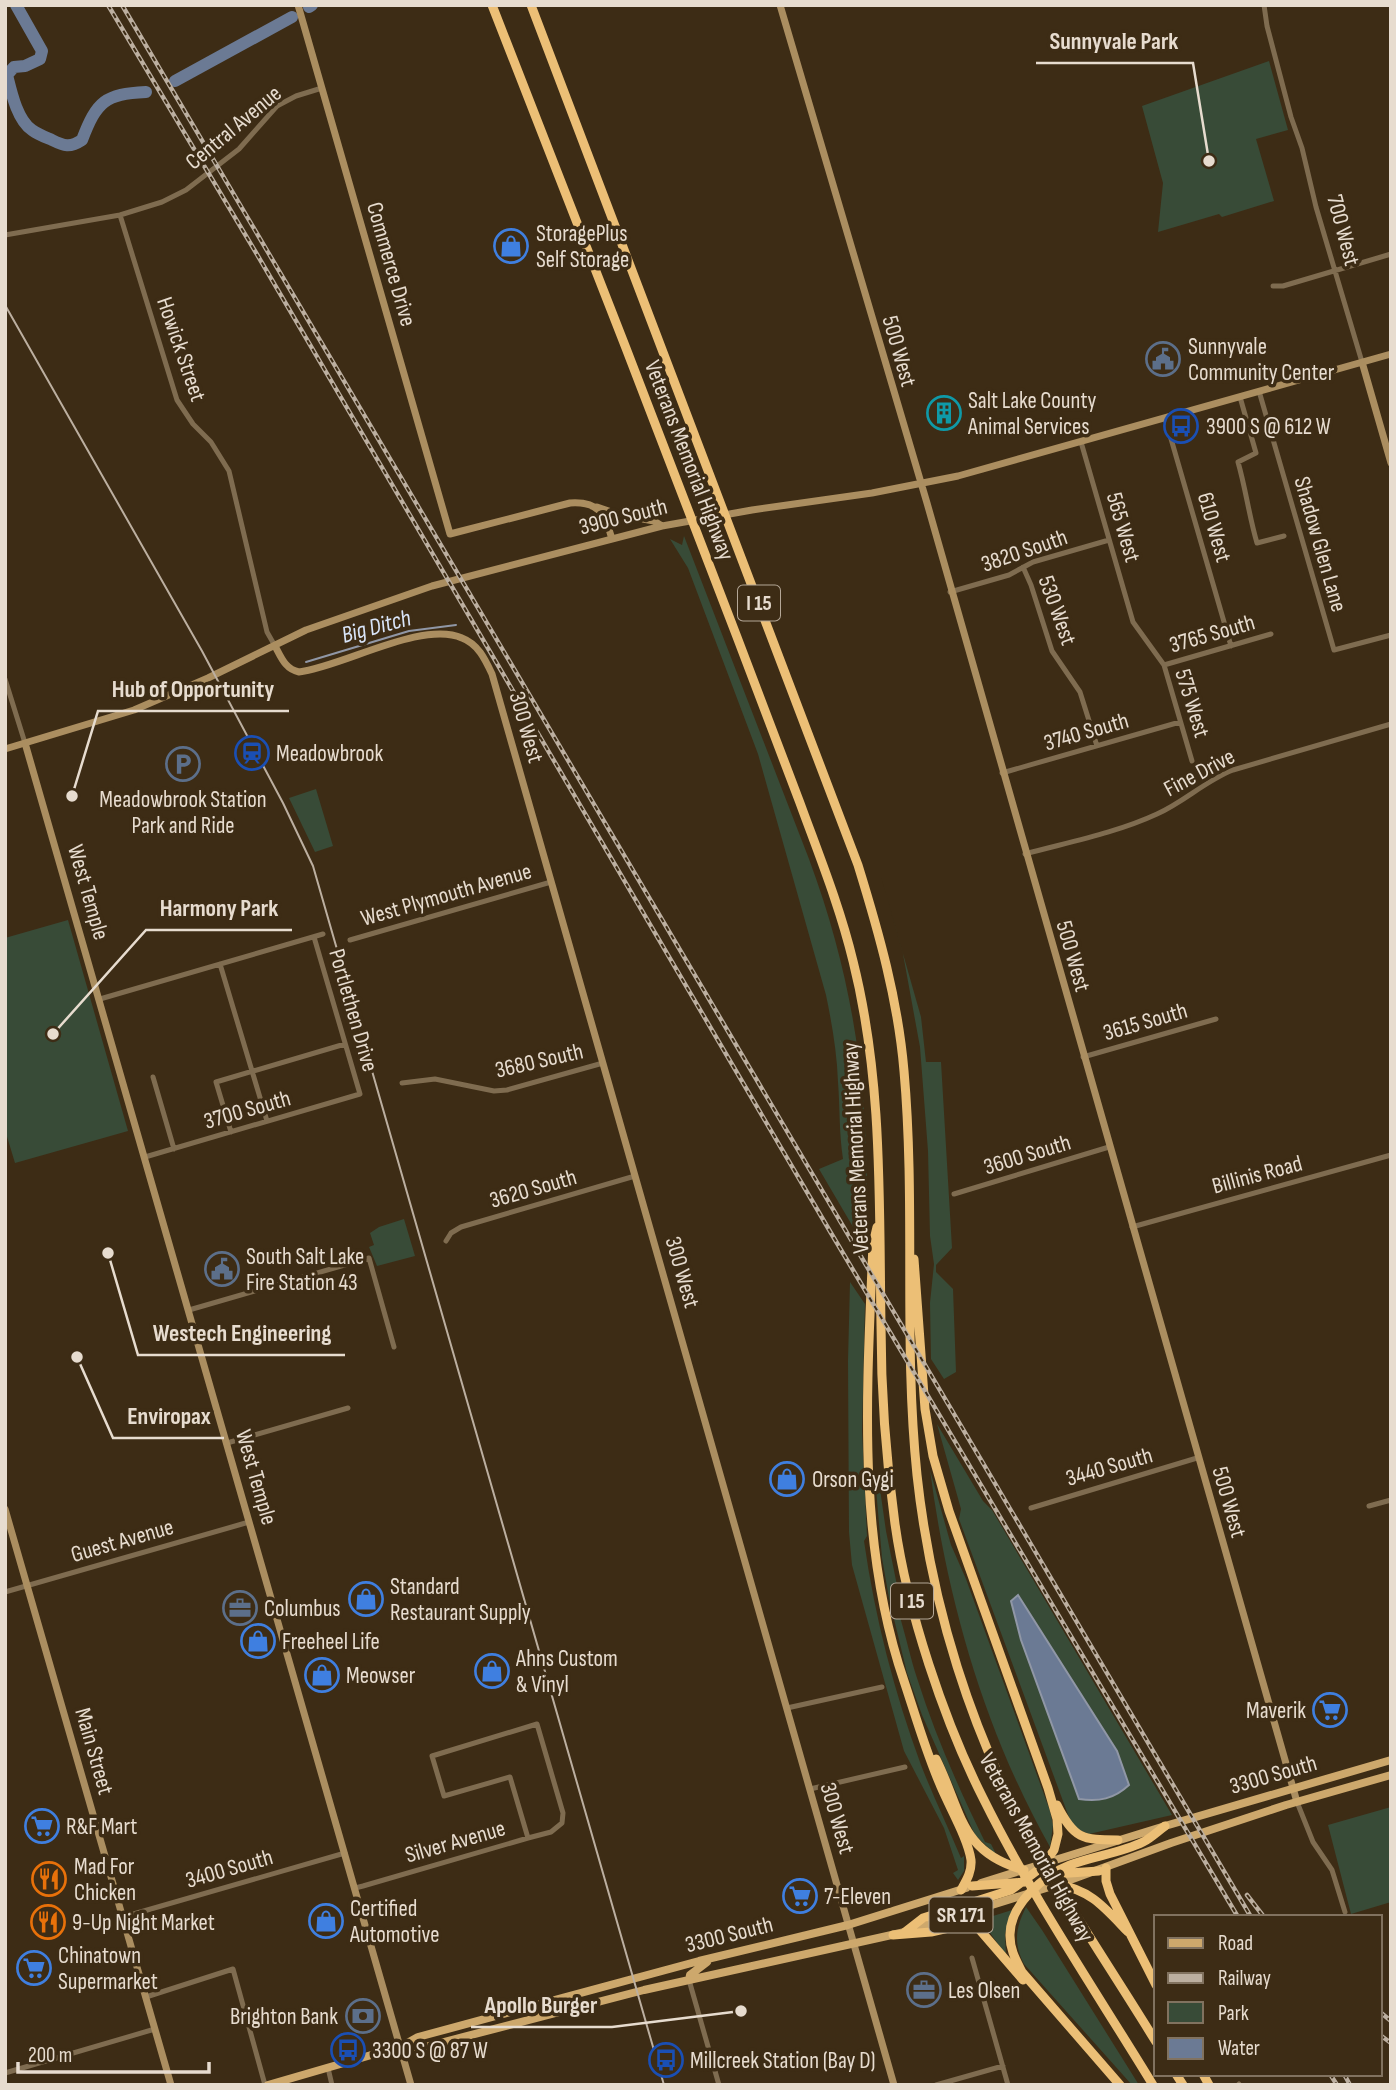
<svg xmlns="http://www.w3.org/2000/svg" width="1396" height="2090" font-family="'Sofia Sans Condensed',sans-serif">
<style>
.green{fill:#384b37}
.water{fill:#6b7a94;stroke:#9097a6;stroke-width:2}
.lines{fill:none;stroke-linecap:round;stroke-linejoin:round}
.stream{stroke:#9097a6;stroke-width:2}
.river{stroke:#6b7a94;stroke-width:12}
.street{stroke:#7f6c50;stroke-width:5}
.secondary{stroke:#ab8e60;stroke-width:7}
.primary{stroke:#cda86c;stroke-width:8}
.highway{stroke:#ecbf76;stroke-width:9}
.tram{stroke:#bcafa0;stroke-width:2}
.rail-casing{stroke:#bcafa0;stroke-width:4.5}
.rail{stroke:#3d2c15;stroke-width:2;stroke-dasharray:5;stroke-linecap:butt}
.labels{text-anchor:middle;stroke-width:7;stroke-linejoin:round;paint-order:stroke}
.shield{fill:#3d2c15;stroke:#b4a797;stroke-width:2}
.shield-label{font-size:21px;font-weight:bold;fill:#e7dccf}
.street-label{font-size:23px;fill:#e7dccf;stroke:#3d2c15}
.poi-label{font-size:23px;fill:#e7dccf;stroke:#3d2c15;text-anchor:start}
.water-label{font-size:24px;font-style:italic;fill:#d9e5f9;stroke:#3d2c15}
.leader{fill:none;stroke:#e7dccf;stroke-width:2.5}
.callout-dot{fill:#e7dccf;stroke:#3d2c15;stroke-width:2.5}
.callout-label{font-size:24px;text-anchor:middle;font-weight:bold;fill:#e7dccf;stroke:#3d2c15;stroke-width:7;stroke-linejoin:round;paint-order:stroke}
</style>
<rect width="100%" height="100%" fill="#3d2c15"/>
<!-- green -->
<path class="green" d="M1269,61L1288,130L1256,139L1274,201L1222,217L1219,214L1158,232L1163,183L1142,106Z
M684,536L809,859C858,991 871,1108 866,1249L819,1169L843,1159C839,1134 840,1108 838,1082C837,1053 832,1024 826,995L758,754L688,568L670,539L682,545Z
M316,789L333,846L315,852L289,798Z
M880,873L921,1017L926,1062H941L952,1248L936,1265V1272L953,1289L956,1372L944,1379L931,1359L930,1303L934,1264L930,1236L928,1151L920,1047L903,954Z
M68,920L128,1131L15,1163L5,1130V938Z
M404,1219L415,1256L377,1266L369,1247L374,1245L370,1233L379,1227Z
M850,1282L865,1304L862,1431L867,1536L864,1541C875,1618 894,1692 921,1765C933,1796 948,1827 961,1858L964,1856V1871L958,1880L953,1873L958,1870L944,1828L904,1751L852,1565L849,1532L848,1361Z
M937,1424L983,1501L992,1510L1172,1815L1089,1834L1077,1829L1070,1820L959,1519L961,1509Z
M930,1470L951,1545L966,1579L1050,1811L1053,1825L1050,1847C985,1732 947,1600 930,1470Z
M876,1489H880L886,1531L903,1615L900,1617C906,1637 911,1660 917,1678C935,1735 959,1789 985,1842L991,1844L997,1856L975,1835L922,1715L907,1673L889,1598L882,1558Z
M1391,1807V1902L1351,1914L1328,1825Z
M1026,1907L1042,1930L1139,2085H1132L1024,1964C1013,1943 1016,1927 1026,1907Z
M1012,1910L1005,1934L1006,1955L988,1930L974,1922Z"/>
<!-- water -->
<path class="water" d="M1018,1595L1117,1751L1129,1785C1114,1799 1099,1802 1079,1799L1021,1640L1011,1601Z"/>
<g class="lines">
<!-- stream -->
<path class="stream" d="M306,662L409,631L456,625"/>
<!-- river -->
<path class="river" d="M16,5L42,51L40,59L25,66L14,67L7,75C11,91 17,120 32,130C37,134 45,137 52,140C64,146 70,148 82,140C97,101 105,94 146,92
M309,7L312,5
M175,81L292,17"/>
<!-- street -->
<path class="street" d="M1264,5L1267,26L1291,117L1302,148L1316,207L1362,362
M120,215L177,400L193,424L211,442L229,471L267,632L275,646
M5,235L120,215L162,202L186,190L239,149L277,106L296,96L322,88
M1273,286H1283L1391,254
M1259,391L1334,650L1391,635
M1240,397L1256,453L1238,462C1246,490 1249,516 1257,543L1284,536
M1165,418L1231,646
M1081,442L1133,622L1164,665L1192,761
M1023,567L1031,585L1052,651L1080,692L1097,746
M950,592L1009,575L1033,562L1109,540
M1164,665L1271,634
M5,679L25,743
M1002,773L1180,722
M1025,854C1069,842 1116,833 1157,814C1184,802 1205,781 1233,770L1391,724
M350,940L551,882
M220,964L267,1121
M100,999L323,934
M1083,1057L1216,1019
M153,1077L174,1149
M402,1083L435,1079L494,1091L507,1090L603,1063
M231,1132L216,1082L345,1044
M145,1157L360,1094L314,937
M954,1194L1109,1147
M1132,1227L1391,1155
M446,1241L451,1233L461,1227L635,1176
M189,1310L369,1258L394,1347
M227,1443L348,1408
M1369,1506L1391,1500
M1031,1508L1197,1458
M5,1592L249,1522
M787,1708L882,1687
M810,1789L905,1767
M1297,1802L1313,1842L1332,1870L1345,1912
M355,1888L363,1886L528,1838L551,1832L562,1823L563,1813L537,1724L432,1756L444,1796L510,1777L528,1838
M123,1917L345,1853
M972,1958L1008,2085
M689,1980L719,2085
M146,1997L233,1969L265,2085
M328,2068L332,2085
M5,2073L155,2029
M936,2085L1003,2066
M1238,2085L1239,2084"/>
<!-- secondary -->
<path class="secondary" d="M298,5L450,534L570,503C599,501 605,514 612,539
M780,5L927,503L1297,1802
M1362,362L1391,463
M597,507L620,515L654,521L662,526
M275,646C281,657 285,669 299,672C342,667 422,620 462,638C478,644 485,659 492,674L894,2085
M25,743L411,2085
M5,749L134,710L208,678L306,630L432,586L662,526L752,510L872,493L958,476L1391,354
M5,1509L171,2085"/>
<!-- primary -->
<path class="primary" d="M981,1883L1165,1826L1391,1760
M689,1980L690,1975L707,1962
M402,2046L418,2037L699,1961L848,1925L966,1888
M268,2085L392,2049L421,2048L644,1990L905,1932L1059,1884L1171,1843L1286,1805L1391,1775"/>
<!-- highway -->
<path class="highway" d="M492,5C574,215 657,426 737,637C758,692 779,748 800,803C819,855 840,907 853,961C883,1080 879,1202 881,1325C881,1391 886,1459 895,1524C907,1610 944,1721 983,1798C1032,1897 1095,1990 1153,2085
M531,5L858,865C879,933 898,1000 904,1071C916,1206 903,1341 917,1475C931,1604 971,1734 1035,1847C1073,1913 1116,1977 1156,2042
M877,1227L873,1244C867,1389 856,1541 904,1681C915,1714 925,1749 939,1782C947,1803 968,1838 971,1860C972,1872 966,1881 961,1890
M936,1759C962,1811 959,1852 1024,1870
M1057,1805C1074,1839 1082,1840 1118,1840
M1106,1868V1881L1110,1894L1156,1985
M1055,1874L1099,1871
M1056,1884C1091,1890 1104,1907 1128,1932
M972,1886L1025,1882
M905,1932L923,1918L1011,1890L1042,1867L1054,1850L1058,1834L1057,1819L1048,1788L949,1511L933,1456L925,1409L914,1259
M893,1935L931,1932L966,1924L979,1929L1023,1980
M1176,2074L1183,2085
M1203,2074L1209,2085
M1120,2085L1022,1972C1016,1960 1010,1950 1010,1936C1009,1905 1044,1875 1070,1865C1093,1856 1121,1853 1143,1842C1151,1838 1158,1831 1165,1826"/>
<!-- tram -->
<path class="tram" d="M5,305L202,651L283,803L313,866L664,2085"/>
<!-- rail casing -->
<g class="rail-casing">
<path id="rail" d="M108,5L255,251L831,1233L1238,1917
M122,5L1251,1917
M1247,1895L1264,1917
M1380,2012L1391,2021
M1380,2035L1391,2043
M1330,2074L1337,2085
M1344,2074L1350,2085"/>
</g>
<!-- rail -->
<use href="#rail" class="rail"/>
</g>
<!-- icons -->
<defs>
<g id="shop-ring" transform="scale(1.75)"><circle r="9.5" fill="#3d2c15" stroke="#3f7fe0" stroke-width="1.5"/><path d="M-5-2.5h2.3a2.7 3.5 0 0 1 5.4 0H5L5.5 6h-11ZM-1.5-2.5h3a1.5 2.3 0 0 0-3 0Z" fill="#3f7fe0"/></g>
<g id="civic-ring" transform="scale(1.75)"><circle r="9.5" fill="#3d2c15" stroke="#5c6f8a" stroke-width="1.5"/><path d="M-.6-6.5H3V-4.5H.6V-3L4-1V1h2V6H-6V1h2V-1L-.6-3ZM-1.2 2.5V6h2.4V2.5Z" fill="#5c6f8a"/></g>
<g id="building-ring" transform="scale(1.75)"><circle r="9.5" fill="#3d2c15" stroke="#0f9aa8" stroke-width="1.5"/><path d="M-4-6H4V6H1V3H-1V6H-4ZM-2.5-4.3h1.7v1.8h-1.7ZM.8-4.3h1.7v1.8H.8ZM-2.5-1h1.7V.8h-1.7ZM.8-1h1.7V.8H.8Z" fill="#0f9aa8"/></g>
<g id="bus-ring" transform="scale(1.75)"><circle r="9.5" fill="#3d2c15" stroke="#1a4fb4" stroke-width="1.5"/><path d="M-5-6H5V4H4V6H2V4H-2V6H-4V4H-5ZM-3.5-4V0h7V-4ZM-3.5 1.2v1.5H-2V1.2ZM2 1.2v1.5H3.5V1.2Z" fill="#1a4fb4"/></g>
<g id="station-ring" transform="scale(1.75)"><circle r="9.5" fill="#3d2c15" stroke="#1a4fb4" stroke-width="1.5"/><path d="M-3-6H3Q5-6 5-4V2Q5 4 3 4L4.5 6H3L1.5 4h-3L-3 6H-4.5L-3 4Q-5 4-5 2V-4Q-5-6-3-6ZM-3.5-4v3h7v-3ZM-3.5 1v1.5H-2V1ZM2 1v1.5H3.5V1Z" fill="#1a4fb4"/></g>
<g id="parking-ring" transform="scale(1.75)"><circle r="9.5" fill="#3d2c15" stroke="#5c6f8a" stroke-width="1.5"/><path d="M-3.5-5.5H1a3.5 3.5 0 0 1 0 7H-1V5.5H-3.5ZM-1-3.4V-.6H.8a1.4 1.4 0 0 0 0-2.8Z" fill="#5c6f8a"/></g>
<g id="office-ring" transform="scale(1.75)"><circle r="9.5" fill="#3d2c15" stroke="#5c6f8a" stroke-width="1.5"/><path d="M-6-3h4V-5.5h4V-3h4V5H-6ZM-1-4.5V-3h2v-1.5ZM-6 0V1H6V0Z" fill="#5c6f8a"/></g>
<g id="supermarket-ring" transform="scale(1.75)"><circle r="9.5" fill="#3d2c15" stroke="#3f7fe0" stroke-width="1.5"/><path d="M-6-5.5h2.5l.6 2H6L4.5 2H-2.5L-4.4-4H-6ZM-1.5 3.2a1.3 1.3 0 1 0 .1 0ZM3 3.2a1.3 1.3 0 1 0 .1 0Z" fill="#3f7fe0"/></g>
<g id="restaurant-ring" transform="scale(1.75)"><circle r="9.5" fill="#3d2c15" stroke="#e8710a" stroke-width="1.5"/><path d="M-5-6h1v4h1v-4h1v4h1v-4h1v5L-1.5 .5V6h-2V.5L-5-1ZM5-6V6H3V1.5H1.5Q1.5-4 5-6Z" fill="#e8710a"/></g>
<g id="bank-ring" transform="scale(1.75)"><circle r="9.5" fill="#3d2c15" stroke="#5c6f8a" stroke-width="1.5"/><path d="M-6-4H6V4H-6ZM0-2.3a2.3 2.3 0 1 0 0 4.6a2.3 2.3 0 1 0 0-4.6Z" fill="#5c6f8a"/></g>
</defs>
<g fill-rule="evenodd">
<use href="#shop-ring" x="511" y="246"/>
<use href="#civic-ring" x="1163" y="359"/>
<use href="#building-ring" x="944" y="413"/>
<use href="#bus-ring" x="1181" y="426"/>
<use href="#station-ring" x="252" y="753"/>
<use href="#parking-ring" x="183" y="764"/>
<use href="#civic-ring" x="222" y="1269"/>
<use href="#shop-ring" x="787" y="1479"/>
<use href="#shop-ring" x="366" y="1599"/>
<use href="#office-ring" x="240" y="1608"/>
<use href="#shop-ring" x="258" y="1641"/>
<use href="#shop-ring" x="492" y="1671"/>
<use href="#shop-ring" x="322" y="1675"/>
<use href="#supermarket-ring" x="1330" y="1710"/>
<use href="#supermarket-ring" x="42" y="1826"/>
<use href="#restaurant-ring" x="49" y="1879"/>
<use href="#supermarket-ring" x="800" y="1896"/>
<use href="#shop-ring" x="326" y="1921"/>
<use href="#restaurant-ring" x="48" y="1922"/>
<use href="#supermarket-ring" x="34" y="1968"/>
<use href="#office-ring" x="924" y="1990"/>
<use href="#bank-ring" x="363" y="2016"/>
<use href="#bus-ring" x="348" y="2050"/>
<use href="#bus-ring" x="666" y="2060"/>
</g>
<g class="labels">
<!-- shield labels -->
<g class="shield">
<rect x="738" y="585.5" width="42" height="35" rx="5"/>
<rect x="891" y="1583.5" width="42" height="35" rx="5"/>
<rect x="929.5" y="1897.5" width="63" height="35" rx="5"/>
</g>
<g class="shield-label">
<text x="759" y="610">I 15</text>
<text x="912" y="1608">I 15</text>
<text x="961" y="1922">SR 171</text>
</g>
<!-- street labels -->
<g class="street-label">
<text transform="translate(233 127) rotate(-40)" y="8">Central Avenue</text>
<text transform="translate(1344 230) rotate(75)" y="8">700 West</text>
<text transform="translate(392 264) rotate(74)" y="8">Commerce Drive</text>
<text transform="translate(182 349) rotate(71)" y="8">Howick Street</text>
<text transform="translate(900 351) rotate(74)" y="8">500 West</text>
<text transform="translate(690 460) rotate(69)" y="8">Veterans Memorial Highway</text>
<text transform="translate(623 516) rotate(-14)" y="8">3900 South</text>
<text transform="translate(1124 527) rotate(74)" y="8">565 West</text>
<text transform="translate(1215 527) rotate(74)" y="8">610 West</text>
<text transform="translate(1321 544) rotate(74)" y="8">Shadow Glen Lane</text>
<text transform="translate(1024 550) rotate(-19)" y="8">3820 South</text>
<text transform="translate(1058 610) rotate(70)" y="8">530 West</text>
<text transform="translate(1212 633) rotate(-16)" y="8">3765 South</text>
<text transform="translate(1193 703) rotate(73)" y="8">575 West</text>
<text transform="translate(527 727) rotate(74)" y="8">300 West</text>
<text transform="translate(1086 731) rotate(-16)" y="8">3740 South</text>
<text transform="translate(1199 772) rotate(-28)" y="8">Fine Drive</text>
<text transform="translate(89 892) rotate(74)" y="8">West Temple</text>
<text transform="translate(446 894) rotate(-16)" y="8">West Plymouth Avenue</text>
<text transform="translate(1074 956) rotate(74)" y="8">500 West</text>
<text transform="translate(354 1010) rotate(74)" y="8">Portlethen Drive</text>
<text transform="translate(1145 1021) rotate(-16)" y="8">3615 South</text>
<text transform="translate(539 1060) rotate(-13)" y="8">3680 South</text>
<text transform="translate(247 1109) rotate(-16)" y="8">3700 South</text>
<text transform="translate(855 1148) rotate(-93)" y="8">Veterans Memorial Highway</text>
<text transform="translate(1027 1154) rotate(-17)" y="8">3600 South</text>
<text transform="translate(1257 1174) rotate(-15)" y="8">Billinis Road</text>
<text transform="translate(533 1188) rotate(-16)" y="8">3620 South</text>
<text transform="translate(683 1272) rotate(74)" y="8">300 West</text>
<text transform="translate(1109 1466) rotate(-16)" y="8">3440 South</text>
<text transform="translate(257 1477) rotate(74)" y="8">West Temple</text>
<text transform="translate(1230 1502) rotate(74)" y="8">500 West</text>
<text transform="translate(122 1540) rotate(-16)" y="8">Guest Avenue</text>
<text transform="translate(95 1751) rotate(74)" y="8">Main Street</text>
<text transform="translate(1273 1774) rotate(-16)" y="8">3300 South</text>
<text transform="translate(838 1818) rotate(74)" y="8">300 West</text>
<text transform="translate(455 1841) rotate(-16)" y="8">Silver Avenue</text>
<text transform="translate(1037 1847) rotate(61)" y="8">Veterans Memorial Highway</text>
<text transform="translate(229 1868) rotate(-16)" y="8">3400 South</text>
<text transform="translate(729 1934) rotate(-14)" y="8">3300 South</text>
</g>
<!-- poi labels -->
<g class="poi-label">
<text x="536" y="241">StoragePlus<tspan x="536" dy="26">Self Storage</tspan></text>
<text x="1188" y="354">Sunnyvale<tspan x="1188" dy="26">Community Center</tspan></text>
<text x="968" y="408">Salt Lake County<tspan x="968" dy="26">Animal Services</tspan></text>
<text x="1206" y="434">3900 S @ 612 W</text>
<text x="276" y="761">Meadowbrook</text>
<text x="183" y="807" text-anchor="middle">Meadowbrook Station<tspan x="183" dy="26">Park and Ride</tspan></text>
<text x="246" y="1264">South Salt Lake<tspan x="246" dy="26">Fire Station 43</tspan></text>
<text x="812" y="1487">Orson Gygi</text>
<text x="390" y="1594">Standard<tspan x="390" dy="26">Restaurant Supply</tspan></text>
<text x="264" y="1616">Columbus</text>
<text x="282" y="1649">Freeheel Life</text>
<text x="516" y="1666">Ahns Custom<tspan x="516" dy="26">&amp; Vinyl</tspan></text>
<text x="346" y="1683">Meowser</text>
<text x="1306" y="1718" text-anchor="end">Maverik</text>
<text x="66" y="1834">R&amp;F Mart</text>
<text x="74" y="1874">Mad For<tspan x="74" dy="26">Chicken</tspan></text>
<text x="824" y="1904">7-Eleven</text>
<text x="350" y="1916">Certified<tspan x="350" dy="26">Automotive</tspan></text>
<text x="72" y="1930">9-Up Night Market</text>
<text x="58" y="1963">Chinatown<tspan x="58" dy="26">Supermarket</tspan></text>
<text x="948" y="1998">Les Olsen</text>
<text x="338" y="2024" text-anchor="end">Brighton Bank</text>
<text x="372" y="2058">3300 S @ 87 W</text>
<text x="690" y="2068">Millcreek Station (Bay D)</text>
</g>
<!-- water labels -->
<g class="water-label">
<text transform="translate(376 626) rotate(-15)" y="8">Big Ditch</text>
</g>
</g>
<!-- callouts -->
<path class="leader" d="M1209 161L1193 63H1036M72 796L98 711H289M53 1034L146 930H292M108 1253L138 1355H345M77 1357L113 1438H224M741 2011L612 2027H471"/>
<g class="callout-dot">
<circle cx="1209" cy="161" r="7"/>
<circle cx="72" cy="796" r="7"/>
<circle cx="53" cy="1034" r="7"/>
<circle cx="108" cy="1253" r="7"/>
<circle cx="77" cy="1357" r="7"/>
<circle cx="741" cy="2011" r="7"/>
</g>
<g class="callout-label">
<text x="1114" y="49">Sunnyvale Park</text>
<text x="193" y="697">Hub of Opportunity</text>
<text x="219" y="916">Harmony Park</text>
<text x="242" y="1341">Westech Engineering</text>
<text x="169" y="1424">Enviropax</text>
<text x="541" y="2013">Apollo Burger</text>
</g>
<!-- border -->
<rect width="1396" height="2090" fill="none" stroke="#e7dccf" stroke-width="14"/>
<!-- legend -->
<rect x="1154" y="1915" width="228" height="161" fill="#3d2c15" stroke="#81725f" stroke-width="2"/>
<rect x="1168" y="1938" width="35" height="10" fill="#cda86c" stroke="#81725f" stroke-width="2"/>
<text x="1218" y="1950" font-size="21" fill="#e7dccf">Road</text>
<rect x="1168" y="1973" width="35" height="10" fill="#bcafa0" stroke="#81725f" stroke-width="2"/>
<text x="1218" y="1985" font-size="21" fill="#e7dccf">Railway</text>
<rect x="1168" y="2002" width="35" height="21" fill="#384b37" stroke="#81725f" stroke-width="2"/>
<text x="1218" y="2020" font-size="21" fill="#e7dccf">Park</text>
<rect x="1168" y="2038" width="35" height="21" fill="#6b7a94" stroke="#81725f" stroke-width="2"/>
<text x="1218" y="2055" font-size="21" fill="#e7dccf">Water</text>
<!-- scale -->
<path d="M18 2062v10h191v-10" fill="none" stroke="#e7dccf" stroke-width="3.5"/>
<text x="28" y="2062" font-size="21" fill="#e7dccf" stroke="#3d2c15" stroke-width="5" paint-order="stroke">200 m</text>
</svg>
